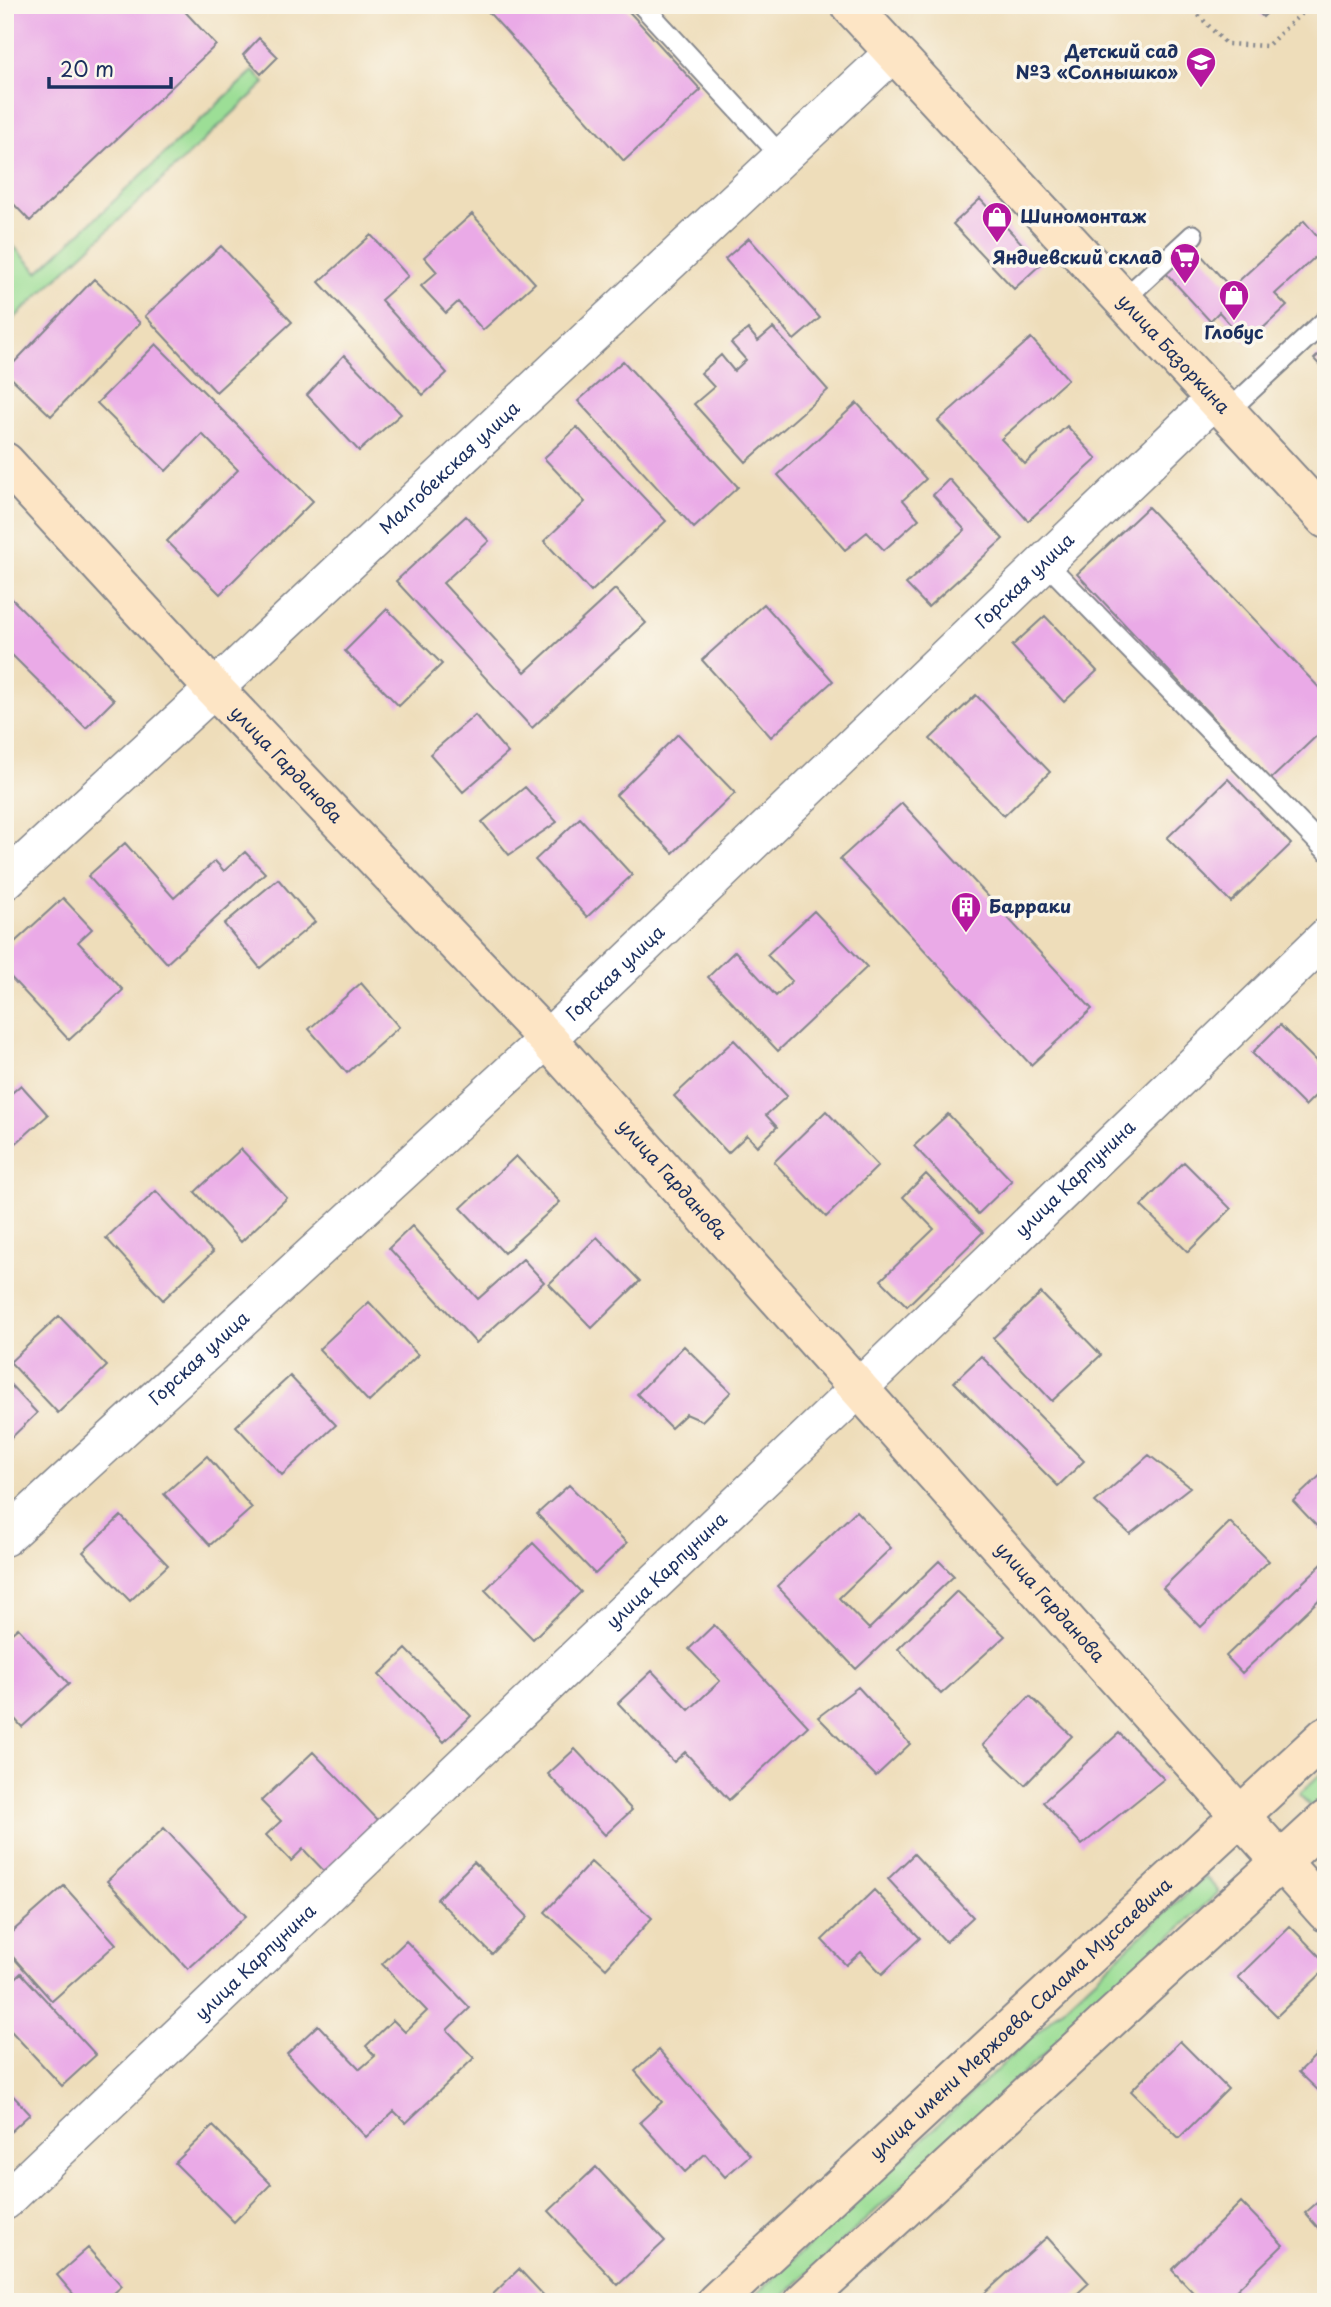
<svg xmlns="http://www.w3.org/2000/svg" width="1331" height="2307" font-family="'Playpen Sans',sans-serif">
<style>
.green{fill:#9cde96;stroke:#5c867a;stroke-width:2}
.building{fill:#eaaae7}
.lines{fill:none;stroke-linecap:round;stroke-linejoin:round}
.lane-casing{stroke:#84868c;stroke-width:23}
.street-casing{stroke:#84868c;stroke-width:40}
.secondary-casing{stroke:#84868c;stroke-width:42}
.path{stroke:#84868c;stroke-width:4.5;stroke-dasharray:2 5;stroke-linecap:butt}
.lane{stroke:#fff;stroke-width:19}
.street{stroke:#fff;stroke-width:37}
.secondary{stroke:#fde5c5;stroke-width:38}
.labels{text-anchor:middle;stroke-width:7;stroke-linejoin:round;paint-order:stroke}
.poi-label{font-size:18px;font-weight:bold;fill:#1b2f5e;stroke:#fbf7ec;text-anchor:end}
.street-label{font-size:18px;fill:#1b2f5e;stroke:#fbf7ec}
</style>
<rect width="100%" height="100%" fill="#fbf7ec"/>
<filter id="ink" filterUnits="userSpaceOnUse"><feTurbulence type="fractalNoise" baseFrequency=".0143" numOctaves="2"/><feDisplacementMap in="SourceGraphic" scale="14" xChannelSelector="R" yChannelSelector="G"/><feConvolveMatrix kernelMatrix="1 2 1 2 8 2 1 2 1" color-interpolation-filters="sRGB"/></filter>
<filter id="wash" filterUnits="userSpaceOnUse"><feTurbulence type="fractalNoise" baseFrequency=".00686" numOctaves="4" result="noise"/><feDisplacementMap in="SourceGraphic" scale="28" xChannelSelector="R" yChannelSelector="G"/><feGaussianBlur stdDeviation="1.57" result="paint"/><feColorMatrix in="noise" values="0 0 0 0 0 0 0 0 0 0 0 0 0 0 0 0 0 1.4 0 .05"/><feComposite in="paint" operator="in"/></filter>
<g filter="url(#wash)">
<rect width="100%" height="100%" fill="#eeddba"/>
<!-- green -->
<path class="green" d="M253,71L265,83L5,327V237L38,272Z
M1326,1769V1795L1312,1808L1299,1794Z
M1205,1876L1219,1892L777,2302H748Z"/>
<g id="blocks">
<!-- building -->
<path class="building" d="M5,5H179L216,45L30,221L5,195Z
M482,5H623L701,90L624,161Z
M1252,5H1275L1263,17Z
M259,38L278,57L261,74L243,55Z
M980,199L1041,264L1014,289L953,224Z
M472,214L535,283L483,330L458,302L446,313L421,286L437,272L424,257Z
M1304,221L1326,247L1275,294L1287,306L1247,343L1219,312L1210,321L1163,270L1191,244L1231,288Z
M371,235L408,276L381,300L447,373L423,395L319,282Z
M749,238L820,318L794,340L725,259Z
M221,246L292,322L216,392L145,316Z
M94,279L140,323L51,416L5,372Z
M773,328L828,390L746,462L694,404L714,387L701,373L721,355L734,371L746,360L731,343L748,329L758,341Z
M1031,338L1068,379L1001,439L1025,464L1067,426L1097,459L1028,521L938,421Z
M156,344L313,501L220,594L167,541L238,470L202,434L166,471L97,403Z
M1326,348V372L1314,359Z
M344,355L401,414L359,451L307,395Z
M623,361L738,487L694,528L578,401Z
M857,403L926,479L903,500L919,519L884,550L867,532L845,550L778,475Z
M577,427L666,521L591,592L544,541L585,502L544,458Z
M949,479L1003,539L928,607L906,584L965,530L933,495Z
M1148,507L1326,695V727L1271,779L1077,574Z
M466,516L489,541L443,583L525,672L615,589L646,623L532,728L396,581Z
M5,592L114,700L86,728L5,648Z
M764,604L833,681L771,737L702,660Z
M387,609L442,664L399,706L345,651Z
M1045,616L1097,671L1064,702L1012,646Z
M976,695L1050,772L1004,816L930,739Z
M475,715L508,753L463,792L430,754Z
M678,734L735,793L673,853L616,795Z
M1228,779L1291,844L1231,902L1167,838Z
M525,787L557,822L509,855L482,822Z
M902,803L1092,1009L1031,1065L840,859Z
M580,818L632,875L587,917L535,860Z
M125,843L174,898L215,861L224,871L245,852L265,873L167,963L88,876Z
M278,879L315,922L260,968L224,924Z
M63,898L92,929L78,942L123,990L69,1040L5,971V951Z
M814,911L867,967L778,1051L708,977L735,951L776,996L792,981L767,955Z
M361,983L399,1027L347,1073L309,1029Z
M1280,1025L1326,1071V1085L1305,1106L1252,1053Z
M734,1040L787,1096L766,1115L777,1127L757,1146L747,1135L728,1153L674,1096Z
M21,1085L48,1115L5,1153V1099Z
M826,1111L878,1166L826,1217L774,1162Z
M948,1114L1012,1181L978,1214L914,1146Z
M241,1149L287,1198L241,1242L195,1192Z
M516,1156L560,1202L504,1253L461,1208Z
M1184,1162L1231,1209L1188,1252L1141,1206Z
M926,1174L983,1232L907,1306L881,1280L934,1229L903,1197Z
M156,1191L213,1252L163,1300L106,1238Z
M412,1226L478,1299L523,1259L544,1282L476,1343L389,1248Z
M597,1237L640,1281L592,1328L549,1284Z
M1041,1293L1101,1355L1052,1401L993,1338Z
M369,1302L418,1355L369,1402L319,1349Z
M59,1316L107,1366L58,1413L10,1362Z
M684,1346L731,1392L702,1421L686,1414L671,1428L637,1394Z
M981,1356L1084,1461L1058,1486L954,1382Z
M290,1376L336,1425L282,1475L236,1426Z
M5,1379L37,1413L5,1444Z
M1149,1455L1190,1487L1130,1534L1095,1502Z
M207,1456L252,1508L210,1545L164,1494Z
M1326,1470V1536L1293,1501Z
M569,1485L627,1543L595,1574L537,1514Z
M856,1511L891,1548L839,1598L869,1629L939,1561L954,1576L856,1669L777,1586Z
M121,1516L168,1565L130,1601L83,1552Z
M1230,1522L1269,1561L1201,1627L1163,1588Z
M533,1543L581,1592L533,1639L485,1590Z
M1322,1564L1326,1568V1593L1242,1673L1226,1656Z
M957,1591L1005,1636L941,1694L898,1649Z
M714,1625L808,1726L729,1800L685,1752L674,1762L618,1703L652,1671L689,1710L720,1681L689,1649Z
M18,1628L69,1684L22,1727L5,1708V1639Z
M406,1649L471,1716L444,1742L379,1675Z
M858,1687L910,1744L876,1776L818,1717Z
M1030,1696L1072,1736L1025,1785L983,1745Z
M1119,1733L1164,1779L1082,1845L1043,1802Z
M575,1749L632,1810L605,1835L548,1774Z
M313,1752L382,1824L329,1876L303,1849L291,1861L266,1835L281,1821L261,1801Z
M164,1828L246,1916L188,1969L107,1881Z
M914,1854L973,1917L946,1942L888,1879Z
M474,1862L528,1917L492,1954L437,1899Z
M591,1862L652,1918L606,1968L545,1912Z
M64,1886L116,1944L52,2001L5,1948V1938Z
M874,1890L920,1938L882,1974L861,1952L846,1965L822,1940Z
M1290,1926L1326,1963V1969L1277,2016L1238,1977Z
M406,1941L470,2008L447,2030L474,2058L406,2123L394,2111L366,2137L287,2054L318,2025L360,2069L375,2056L366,2046L393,2020L405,2032L427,2011L382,1964Z
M21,1973L96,2055L62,2086L11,2031L5,2036V1988Z
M1180,2041L1228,2089L1179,2138L1131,2091Z
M1326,2045V2098L1299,2072Z
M659,2050L750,2155L725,2177L705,2154L685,2172L640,2122L662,2102L635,2071Z
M5,2087L30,2114L5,2137Z
M213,2126L271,2184L234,2222L175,2163Z
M596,2167L665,2241L618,2285L549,2211Z
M1326,2195V2237L1305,2213Z
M1241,2202L1283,2245L1224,2302H1202L1172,2270Z
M1047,2237L1089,2283L1068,2302H975Z
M88,2248L122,2286L104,2302H80L57,2275Z
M519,2269L550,2302H485Z"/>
</g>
</g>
<g filter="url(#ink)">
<use href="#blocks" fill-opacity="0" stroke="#84868c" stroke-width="2"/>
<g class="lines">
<!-- lane casing -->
<g class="lane-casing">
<path id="lane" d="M642,5L782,157
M1123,300L1193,235
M1227,412L1326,320
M1045,562L1326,850"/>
</g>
<!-- street casing -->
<g class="street-casing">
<g id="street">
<path id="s1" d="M5,881L214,689L894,52"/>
<path id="s2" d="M5,1537L547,1039L1215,399"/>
<path id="s3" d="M5,2201L858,1389L1326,937"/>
</g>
</g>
<!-- secondary casing -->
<g class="secondary-casing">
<g id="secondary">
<path id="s4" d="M850,5L1326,519"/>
<path id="s5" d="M5,462L214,689L547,1039L1326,1912"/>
<path id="s6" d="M716,2302L1326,1736"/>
<path d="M803,2302L1326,1820"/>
</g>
</g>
<!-- path -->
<path class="path" d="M1189,5L1226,44L1267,46L1310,5"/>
<!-- lane -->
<use href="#lane" class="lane"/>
<!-- street -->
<use href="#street" class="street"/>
<!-- secondary -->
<use href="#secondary" class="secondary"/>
</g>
</g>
<!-- icons -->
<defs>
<g id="school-pin" transform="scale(1.575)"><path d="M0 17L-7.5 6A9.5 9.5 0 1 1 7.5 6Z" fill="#b5179e" stroke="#fbf7ec"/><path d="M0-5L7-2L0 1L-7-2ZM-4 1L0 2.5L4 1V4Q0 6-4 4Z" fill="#fff"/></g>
<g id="shop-pin" transform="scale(1.575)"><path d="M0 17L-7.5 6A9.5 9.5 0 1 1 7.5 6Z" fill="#b5179e" stroke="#fbf7ec"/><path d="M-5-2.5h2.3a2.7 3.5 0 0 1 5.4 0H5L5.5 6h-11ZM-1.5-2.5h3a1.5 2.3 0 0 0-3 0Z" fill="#fff"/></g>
<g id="supermarket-pin" transform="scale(1.575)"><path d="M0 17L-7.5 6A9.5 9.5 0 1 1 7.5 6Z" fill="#b5179e" stroke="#fbf7ec"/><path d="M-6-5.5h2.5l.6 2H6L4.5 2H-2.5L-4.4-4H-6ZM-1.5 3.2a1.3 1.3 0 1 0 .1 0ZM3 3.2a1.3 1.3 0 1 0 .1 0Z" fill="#fff"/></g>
<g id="building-pin" transform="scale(1.575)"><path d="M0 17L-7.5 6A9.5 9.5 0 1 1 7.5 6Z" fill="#b5179e" stroke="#fbf7ec"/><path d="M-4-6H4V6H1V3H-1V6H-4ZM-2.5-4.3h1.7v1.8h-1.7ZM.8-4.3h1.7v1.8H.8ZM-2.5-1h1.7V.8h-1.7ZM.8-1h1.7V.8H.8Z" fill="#fff"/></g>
</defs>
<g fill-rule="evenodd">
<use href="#school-pin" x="1201" y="62"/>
<use href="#shop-pin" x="997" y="217"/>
<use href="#supermarket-pin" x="1185" y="258"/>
<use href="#shop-pin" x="1234" y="295"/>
<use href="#building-pin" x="966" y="907"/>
</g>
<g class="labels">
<!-- poi labels -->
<g class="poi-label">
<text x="1178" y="58">Детский сад<tspan x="1178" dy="21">№3 «Солнышко»</tspan></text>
<text x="1020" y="223" text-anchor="start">Шиномонтаж</text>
<text x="1162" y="264">Яндиевский склад</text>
<text x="1234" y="339" text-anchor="middle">Глобус</text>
<text x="989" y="913" text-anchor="start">Барраки</text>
</g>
<!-- street labels -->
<g class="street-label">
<text dy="6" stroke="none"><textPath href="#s4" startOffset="476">улица Базоркина</textPath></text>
<text dy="6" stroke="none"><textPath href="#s1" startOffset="607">Малгобекская улица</textPath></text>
<text dy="6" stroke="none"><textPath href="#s2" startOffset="1398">Горская улица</textPath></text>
<text dy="6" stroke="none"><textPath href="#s5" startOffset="413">улица Гарданова</textPath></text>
<text dy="6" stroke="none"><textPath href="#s2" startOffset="831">Горская улица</textPath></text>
<text dy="6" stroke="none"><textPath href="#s3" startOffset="1480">улица Карпунина</textPath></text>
<text dy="6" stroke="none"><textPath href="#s5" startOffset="980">улица Гарданова</textPath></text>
<text dy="6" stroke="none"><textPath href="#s2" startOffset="264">Горская улица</textPath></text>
<text dy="6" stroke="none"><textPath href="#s3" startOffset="914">улица Карпунина</textPath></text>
<text dy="6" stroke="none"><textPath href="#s5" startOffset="1547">улица Гарданова</textPath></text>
<text dy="6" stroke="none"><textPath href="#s3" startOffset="346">улица Карпунина</textPath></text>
<text dy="6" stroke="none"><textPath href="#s6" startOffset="416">улица имени Мержоева Салама Муссаевича</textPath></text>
</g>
</g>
<!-- margin -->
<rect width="1331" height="2307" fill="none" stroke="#fbf7ec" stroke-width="28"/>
<!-- scale -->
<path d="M49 77v10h122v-10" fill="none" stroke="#1b2f5e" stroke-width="3.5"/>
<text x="60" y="77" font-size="21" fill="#1b2f5e" stroke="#fbf7ec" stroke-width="5" paint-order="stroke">20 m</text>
</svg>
